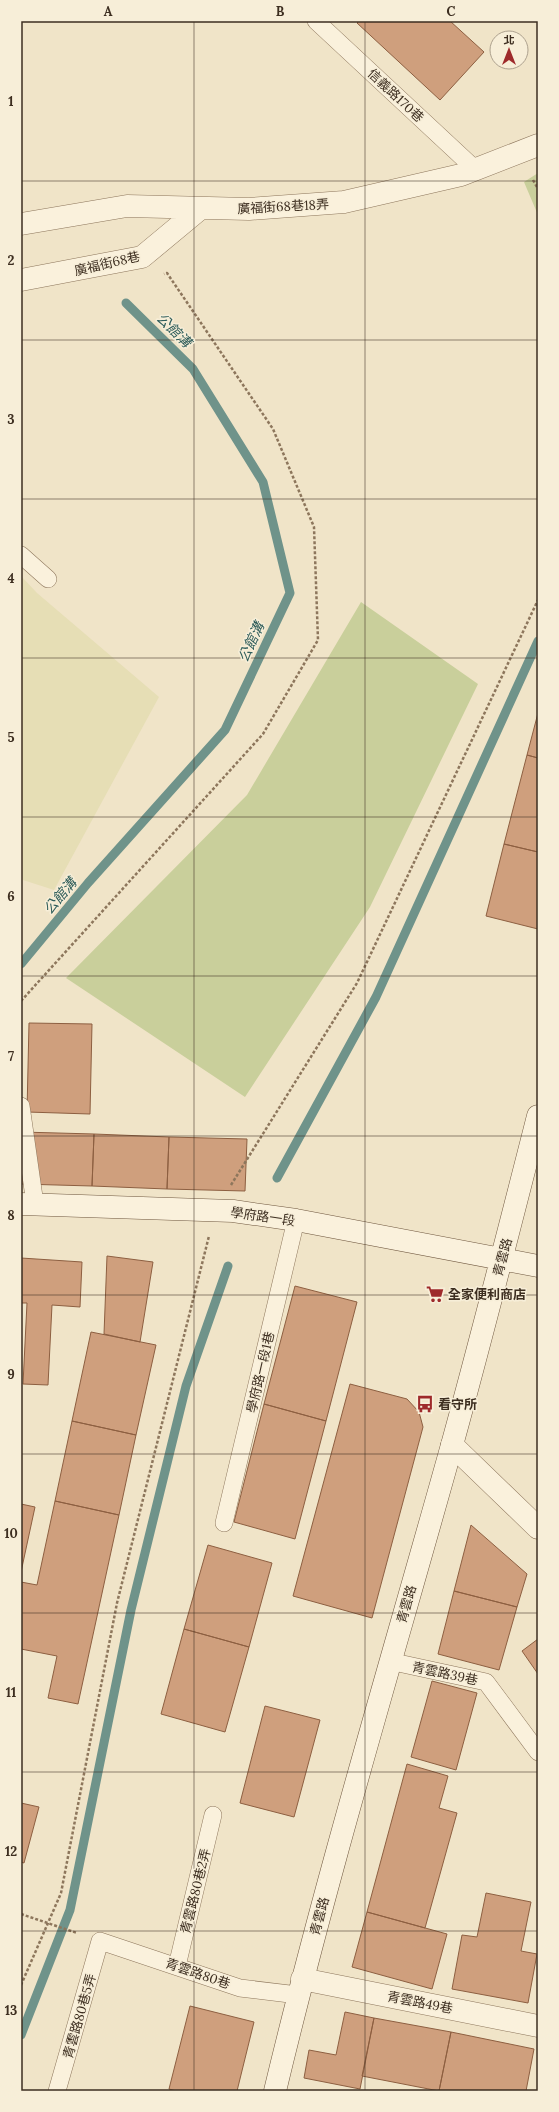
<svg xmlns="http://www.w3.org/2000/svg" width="559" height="2112" font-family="Lora,'Noto Sans TC',serif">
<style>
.farmland{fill:#e6deb5}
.green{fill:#c9cf9b}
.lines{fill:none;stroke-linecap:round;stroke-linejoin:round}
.stream{stroke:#6f938a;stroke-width:9}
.building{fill:#cf9f7d;stroke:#8d5f41}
.lane-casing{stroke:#8d765c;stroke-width:18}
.street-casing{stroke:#8d765c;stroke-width:23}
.secondary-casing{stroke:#6f573f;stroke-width:23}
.path{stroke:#8d765c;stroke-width:2.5;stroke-dasharray:3 2;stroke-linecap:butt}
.lane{stroke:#faf1dc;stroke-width:17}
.street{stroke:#faf1dc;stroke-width:22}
.secondary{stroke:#faf1dc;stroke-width:22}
.grid{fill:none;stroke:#3d2e20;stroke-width:1;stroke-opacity:0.55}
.labels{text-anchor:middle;stroke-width:3;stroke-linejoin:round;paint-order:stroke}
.street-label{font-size:13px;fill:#3d2e20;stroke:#f7eed8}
.poi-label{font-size:13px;font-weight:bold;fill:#3d2e20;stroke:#f7eed8;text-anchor:start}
.water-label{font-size:14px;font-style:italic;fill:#2f5d5a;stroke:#f7eed8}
.neatline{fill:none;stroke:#3d2e20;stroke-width:1.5}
.grid-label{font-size:13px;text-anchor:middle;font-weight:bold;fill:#3d2e20}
</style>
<rect width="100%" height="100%" fill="#f0e4c8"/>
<!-- farmland -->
<path class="farmland" d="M21,576L37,593L159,697L54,890L23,880L21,877Z"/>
<!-- green -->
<path class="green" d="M538,173V215L524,182Z
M361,602L478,684L370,907L245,1097L66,978L247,795Z"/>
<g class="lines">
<!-- stream -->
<path class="stream" d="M21,964L88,883L225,730L290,593L263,482L193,369L126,303
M277,1178L376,997L538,641
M21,2035L70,1910L131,1610L186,1386L228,1266"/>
</g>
<!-- building -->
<path class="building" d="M359,21H450L484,52L440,100L357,23Z
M538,713V758L527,755Z
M527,755L538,758V852L504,844Z
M504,844L538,852V929L486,916Z
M29,1023L92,1024L90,1114L27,1112Z
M21,1132L94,1134L92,1186L21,1184Z
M94,1134L169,1137L167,1189L92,1186Z
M169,1137L247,1139L245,1191L167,1189Z
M107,1256L153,1262L140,1342L104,1334Z
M21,1258L82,1262L80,1307L52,1305L48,1385L23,1384L27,1303H21Z
M295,1286L357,1302L326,1421L264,1404Z
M91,1332L156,1345L136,1435L72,1421Z
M350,1384L407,1399L419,1412L423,1427L372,1618L293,1596Z
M264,1404L326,1421L295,1539L234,1522Z
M72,1421L136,1435L119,1515L55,1501Z
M55,1501L119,1515L78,1704L48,1698L57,1656L21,1649V1582L37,1585Z
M21,1504L35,1507L21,1572Z
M471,1525L527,1574L517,1607L454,1591Z
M208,1545L272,1563L249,1647L184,1629Z
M454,1591L517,1607L499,1670L438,1654Z
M184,1629L249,1647L225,1732L161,1714Z
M538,1639V1674L522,1651Z
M432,1681L477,1693L456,1770L411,1757Z
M265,1706L320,1720L294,1817L240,1803Z
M407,1764L448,1776L439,1808L457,1813L425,1928L367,1912Z
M21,1803L39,1807L24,1863L21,1862Z
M486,1893L531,1902L521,1951L537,1954L528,2003L452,1989L462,1935L477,1937Z
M367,1912L447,1934L432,1989L352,1967Z
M190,2006L254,2022L237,2091H176L169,2089Z
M345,2012L374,2018L360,2089L304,2078L309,2050L336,2055Z
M374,2018L451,2032L439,2091L362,2076Z
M451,2032L534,2049L526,2091H439Z"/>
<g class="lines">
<!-- lane casing -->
<g class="lane-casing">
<path id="lane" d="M316,21L476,170
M21,555L48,579
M21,1106L35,1204
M224,1523L296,1220
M389,1661L486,1682L538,1752
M177,1966L213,1815
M57,2091L100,1941L240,1988L298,1995"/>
</g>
<!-- street casing -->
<g class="street-casing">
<path id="street" d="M21,224L127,206L249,209L344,202L461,175L538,145
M21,280L142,257L201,208
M452,1445L538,1528
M302,1979L538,2026"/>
</g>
<!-- secondary casing -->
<g class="secondary-casing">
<path id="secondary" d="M21,1204L233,1211L296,1220L538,1266
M275,2091C327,1874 392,1660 452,1445C482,1336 510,1226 538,1116"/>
</g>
<!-- path -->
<path class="path" d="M533,180L538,189
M21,1001L263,734L318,640L314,527L273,429L167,273L164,274
M231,1185L357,983L538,600
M21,1914L77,1933
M21,1985L61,1893L117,1603L209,1236"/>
<!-- lane -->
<use href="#lane" class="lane"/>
<!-- street -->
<use href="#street" class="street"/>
<!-- secondary -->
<use href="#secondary" class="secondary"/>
</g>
<!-- grid -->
<path class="grid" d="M194,21V2091M365,21V2091M21,181H538M21,340H538M21,499H538M21,658H538M21,817H538M21,976H538M21,1136H538M21,1295H538M21,1454H538M21,1613H538M21,1772H538M21,1931H538"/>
<!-- icons -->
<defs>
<g id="supermarket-bare" transform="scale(1.38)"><path d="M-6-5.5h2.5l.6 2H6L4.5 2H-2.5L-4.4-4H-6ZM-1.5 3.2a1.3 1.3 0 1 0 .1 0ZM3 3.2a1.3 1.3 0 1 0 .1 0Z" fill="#9e2a2b" stroke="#f7eed8" stroke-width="2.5" paint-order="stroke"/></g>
<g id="bus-bare" transform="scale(1.38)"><path d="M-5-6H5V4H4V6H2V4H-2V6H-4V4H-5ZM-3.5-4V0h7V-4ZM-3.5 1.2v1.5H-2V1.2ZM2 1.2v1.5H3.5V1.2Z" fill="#9e2a2b" stroke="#f7eed8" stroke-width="2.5" paint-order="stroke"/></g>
</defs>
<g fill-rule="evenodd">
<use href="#supermarket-bare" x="435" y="1294"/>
<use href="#bus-bare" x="425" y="1404"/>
</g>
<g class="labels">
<!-- street labels -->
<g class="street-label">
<text transform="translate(396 95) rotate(43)" y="5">信義路170巷</text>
<text transform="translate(283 206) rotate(-3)" y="5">廣福街68巷18弄</text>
<text transform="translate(107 263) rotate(-13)" y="5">廣福街68巷</text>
<text transform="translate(263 1216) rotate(8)" y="5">學府路一段</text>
<text transform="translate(502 1257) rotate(-75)" y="5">青雲路</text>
<text transform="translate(260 1372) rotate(-77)" y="5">學府路一段1巷</text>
<text transform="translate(406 1604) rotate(-74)" y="5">青雲路</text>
<text transform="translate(445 1673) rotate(12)" y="5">青雲路39巷</text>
<text transform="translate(195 1891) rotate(-76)" y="5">青雲路80巷2弄</text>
<text transform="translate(319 1916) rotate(-75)" y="5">青雲路</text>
<text transform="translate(198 1973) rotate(19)" y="5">青雲路80巷</text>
<text transform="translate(420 2002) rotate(11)" y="5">青雲路49巷</text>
<text transform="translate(79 2016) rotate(-74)" y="5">青雲路80巷5弄</text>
</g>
<!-- poi labels -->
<g class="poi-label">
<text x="448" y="1299">全家便利商店</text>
<text x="438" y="1409">看守所</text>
</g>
<!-- water labels -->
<g class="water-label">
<text transform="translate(174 330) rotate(44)" y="5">公館溝</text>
<text transform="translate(251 642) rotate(-65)" y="5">公館溝</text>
<text transform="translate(60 896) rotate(-50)" y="5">公館溝</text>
</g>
</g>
<!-- border -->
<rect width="559" height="2112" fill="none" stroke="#f7eed8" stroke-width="44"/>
<!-- north arrow -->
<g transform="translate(509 50)"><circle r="19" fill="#f7eed8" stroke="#ada18e"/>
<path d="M0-3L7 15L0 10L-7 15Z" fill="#9e2a2b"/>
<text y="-6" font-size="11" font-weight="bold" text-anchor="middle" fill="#3d2e20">北</text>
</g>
<rect x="22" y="22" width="515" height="2068" class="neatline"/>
<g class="grid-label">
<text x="108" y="16">A</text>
<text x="280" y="16">B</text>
<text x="451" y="16">C</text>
<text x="11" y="106">1</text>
<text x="11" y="265">2</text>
<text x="11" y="424">3</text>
<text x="11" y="583">4</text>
<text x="11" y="742">5</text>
<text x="11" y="901">6</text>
<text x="11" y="1061">7</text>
<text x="11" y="1220">8</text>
<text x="11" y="1379">9</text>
<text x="11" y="1538">10</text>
<text x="11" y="1697">11</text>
<text x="11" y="1856">12</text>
<text x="11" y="2015">13</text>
</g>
</svg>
